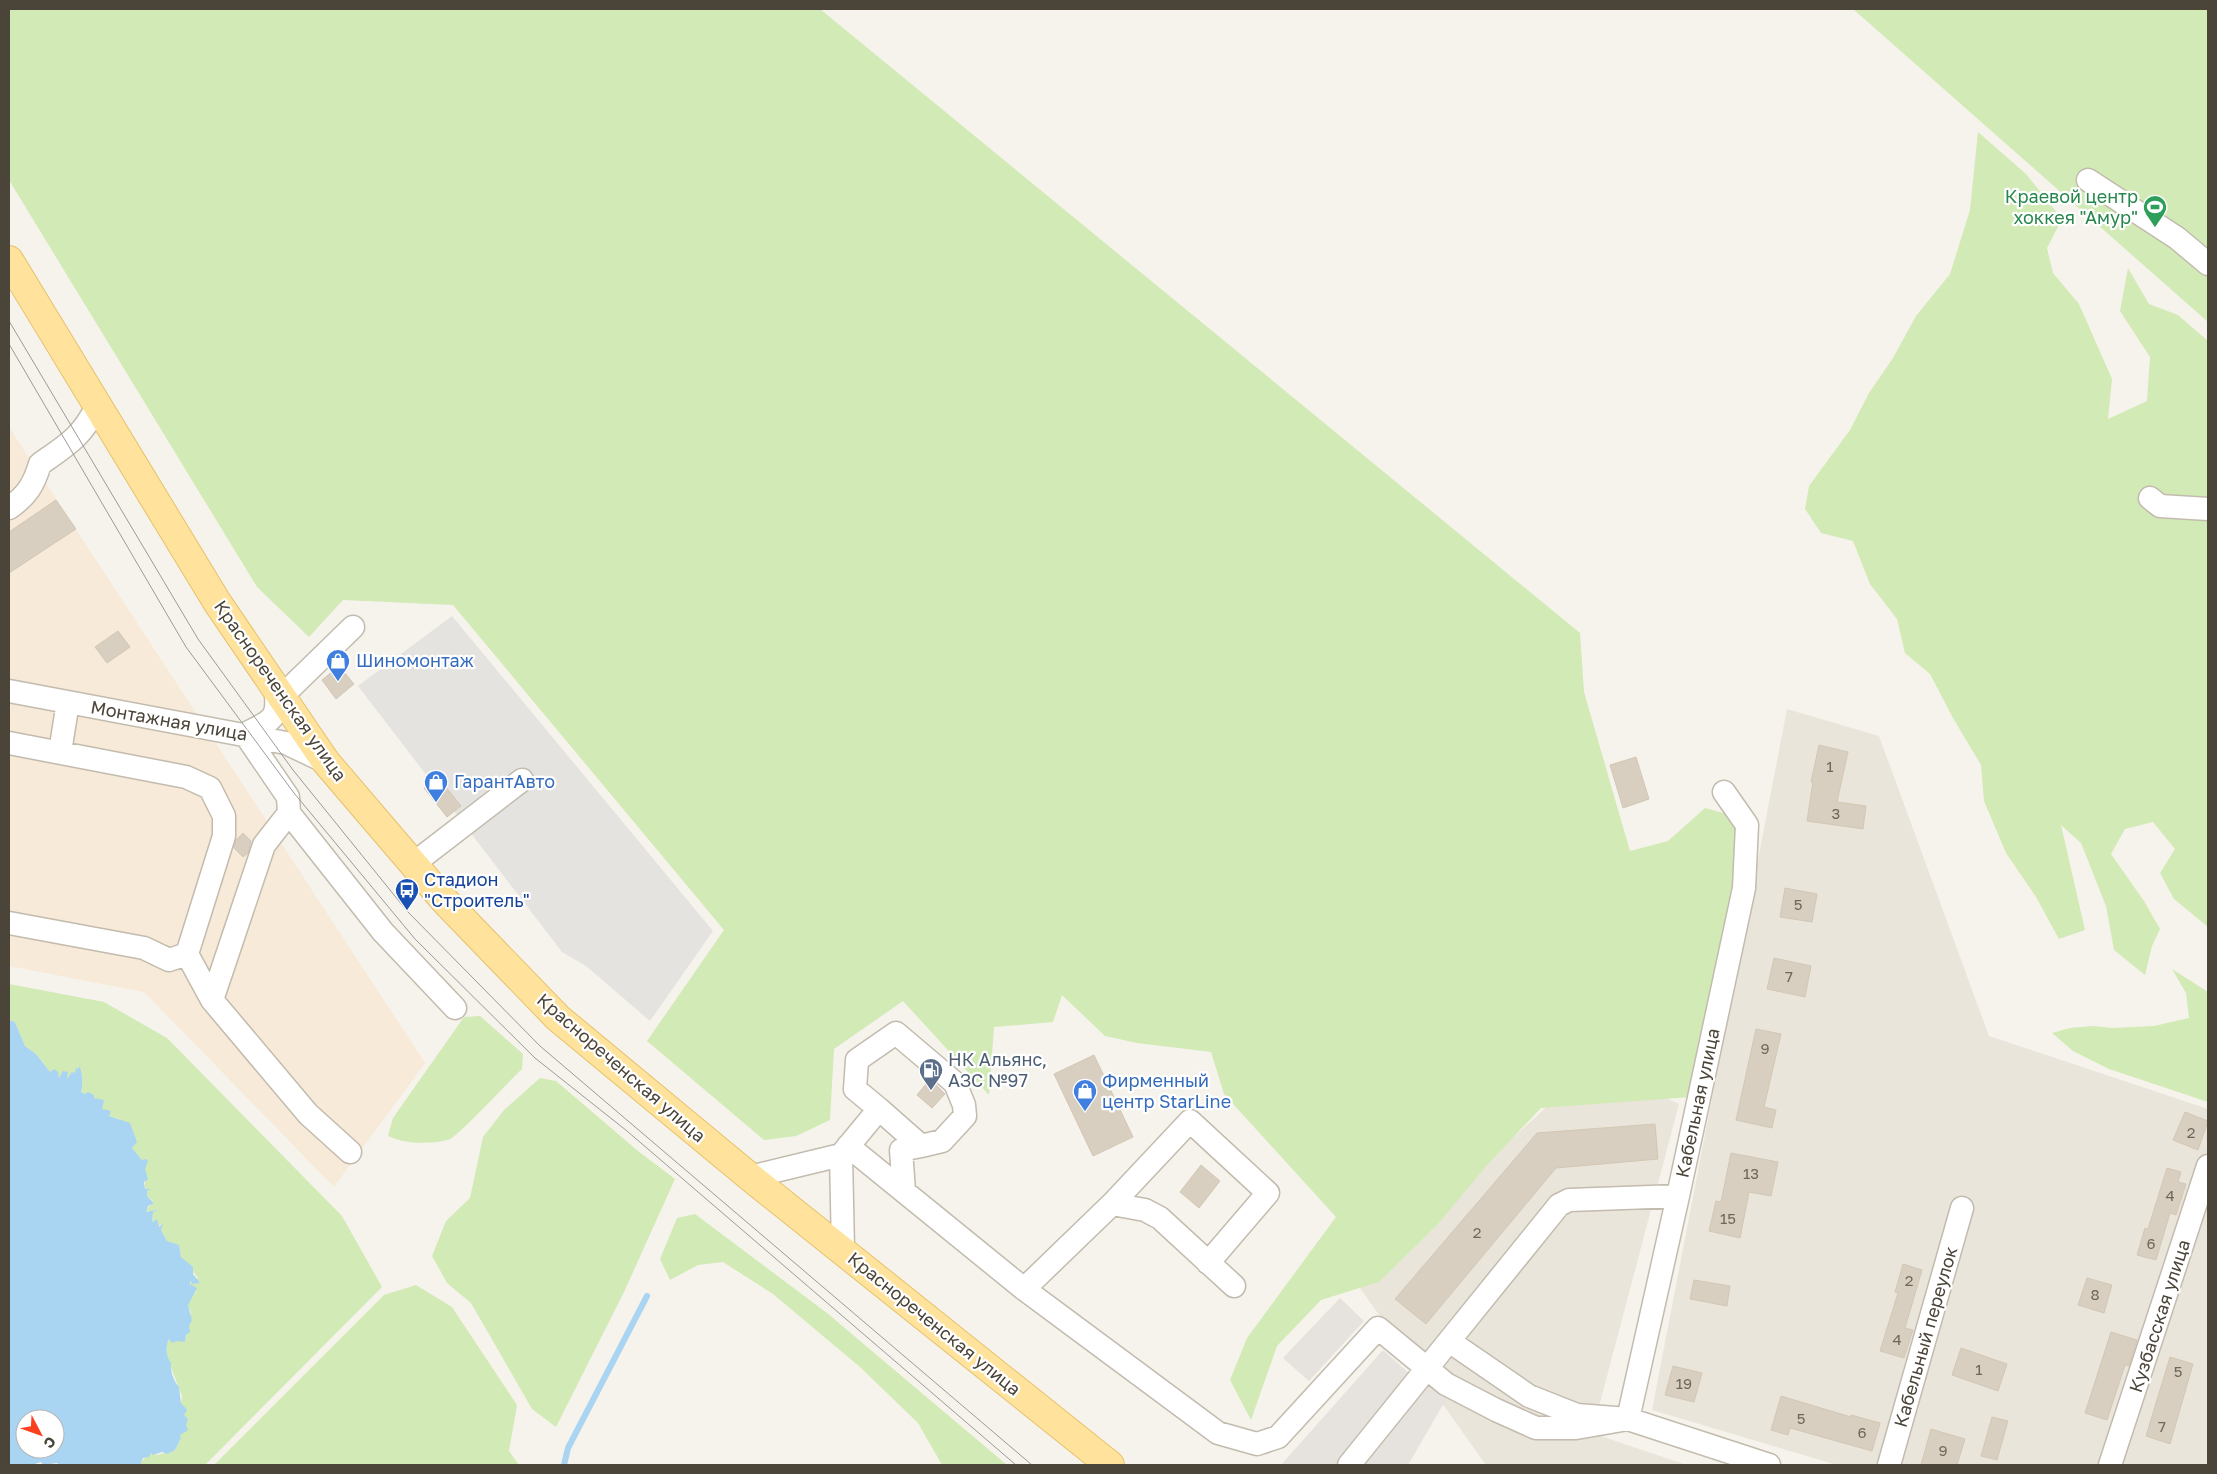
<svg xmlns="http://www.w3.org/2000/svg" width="2217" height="1474" font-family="'Golos Text',sans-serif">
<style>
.residential{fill:#eae5da}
.commercial{fill:#f7ead8}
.industrial{fill:#e6e2dd}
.green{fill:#d2eab5}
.parking{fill:#e5e3e0}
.water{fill:#a9d4f2;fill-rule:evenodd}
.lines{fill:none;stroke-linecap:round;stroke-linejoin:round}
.stream{stroke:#a9d4f2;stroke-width:6}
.building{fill:#d8cfc1;stroke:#d3c7b4}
.minor-casing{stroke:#c2bbae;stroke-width:25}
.major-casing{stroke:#e6c16a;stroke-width:30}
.minor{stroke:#fff;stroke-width:22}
.major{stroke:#ffe39c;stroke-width:28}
.tram{stroke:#9a9a9a;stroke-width:1}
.labels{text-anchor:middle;stroke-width:4.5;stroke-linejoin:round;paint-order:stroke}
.number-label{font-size:15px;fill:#6e675b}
.leisure-label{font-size:18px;fill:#27864d;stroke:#fff;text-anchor:end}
.shop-label{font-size:18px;fill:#366cbe;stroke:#fff;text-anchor:start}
.street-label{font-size:18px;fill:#4b4439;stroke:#fff}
.transit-label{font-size:18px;fill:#164399;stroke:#fff;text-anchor:start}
.service-label{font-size:18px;fill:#4e5e75;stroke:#fff;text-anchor:start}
</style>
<rect width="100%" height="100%" fill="#f6f3ec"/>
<!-- residential -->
<path class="residential" d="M1787,709L1879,736L1989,1036L2208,1109V1465H1837L1652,1410Z
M1593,1065L1679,1104L1592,1433L1687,1465H1486L1355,1281Z"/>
<!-- commercial -->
<path class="commercial" d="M9,427L425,1063L334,1187L144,992L9,966Z"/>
<!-- industrial -->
<path class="industrial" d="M1340,1298L1364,1321L1309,1381L1283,1358Z
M1383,1350L1412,1376L1448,1396L1408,1465H1281Z"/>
<!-- green -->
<path class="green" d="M9,9H820L1580,633L1584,692L1630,851L1668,841L1705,808L1727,814L1738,831L1736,891L1691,1097L1541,1108L1488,1164L1438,1224L1379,1282L1321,1300L1277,1346L1251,1420L1230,1380L1247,1338L1336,1217L1224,1094L1211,1052L1137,1043L1105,1036L1062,995L1053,1022L994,1027L989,1095L903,1001L834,1049L830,1120L796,1136L764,1140L647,1041L724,930L453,605L343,600L309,637L257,587L9,180Z
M1853,9H2208V322Z
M1978,132L2026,174L2062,219L2047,248L2053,273L2079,304L2112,379L2108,419L2147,401L2150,357L2120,311L2128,268L2149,304L2178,315L2208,341V927L2174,899L2160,873L2175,849L2153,822L2125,829L2111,854L2144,901L2160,929L2152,946L2145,975L2114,950L2106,906L2081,843L2061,825L2085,930L2059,939L2036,897L2006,853L1984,801L1981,765L1953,718L1930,674L1905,653L1897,619L1870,584L1853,541L1821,533L1805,509L1809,486L1850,430L1869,393L1893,358L1916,316L1950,274L1970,210Z
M2172,969L2208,992V1102L2109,1069L2073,1051L2052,1033L2070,1028L2093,1026L2113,1028L2154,1026L2189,1018L2186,993Z
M9,984L104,1002L167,1038L342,1216L382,1287L205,1465L139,1464L150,1453L157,1455L175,1450L181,1438L180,1435L186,1425L181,1404L182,1396L167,1357L166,1343L169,1338L185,1342L191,1312L187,1305L190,1297L196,1292L190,1284L191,1281L198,1278L181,1257L179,1246L167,1241L161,1230L162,1223L158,1227L157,1219L152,1222L153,1212L159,1209L145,1212L153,1201L147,1196V1191L149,1190L145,1189V1169L142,1160L132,1148L122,1120L109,1116L111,1111L101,1110L99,1100L81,1092C83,1085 83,1071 79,1067L75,1073L66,1079L67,1072L59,1078L58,1074L50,1072L36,1054L25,1046L15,1022L9,1020Z
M480,1016L523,1054L522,1069C511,1079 458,1136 450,1139C432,1145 405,1144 388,1136L393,1118L464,1017Z
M540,1078L556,1081L638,1151L675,1179L624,1292L556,1427L532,1409L471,1303L447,1283L432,1256L446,1221L470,1198L483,1137L504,1110Z
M695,1214L827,1313L1007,1465H942L918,1423L860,1367L773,1294L723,1262L698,1265L670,1280L660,1259L677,1218Z
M416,1285L452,1307L517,1405L509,1451L519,1465H214L384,1295Z"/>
<!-- parking -->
<path class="parking" d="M452,616L713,931L650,1021L586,966L562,952L358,686Z"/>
<!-- water -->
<path class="water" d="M9,1020L15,1022L25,1046L36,1054L50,1072L55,1069L59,1073L58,1074L59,1078L63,1071L68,1072L67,1079L72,1072L75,1073L76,1068L78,1069L79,1066C83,1072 83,1085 81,1092L85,1094L88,1092L94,1095V1098L104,1100L102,1109L111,1111L109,1116L130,1123L137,1142L132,1148L142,1160L146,1159L148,1161L145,1169L148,1179L144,1182L145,1189H151L147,1191V1196L154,1203L148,1206L146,1212L160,1209L153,1212L152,1222L157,1219L159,1227L163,1223L161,1230L167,1241L179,1245L181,1257L193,1267V1274L200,1283L193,1284L190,1281V1284L197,1288L188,1305L192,1320L189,1326L190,1332L186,1335L185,1342L177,1341L172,1343L169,1339C165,1346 166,1357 171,1363C170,1371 174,1382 179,1387L181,1403L187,1410L184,1415L188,1419L186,1425L188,1430L180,1435L181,1438L175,1450L167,1454L162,1452L153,1455L151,1453L149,1457L143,1458L140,1465H60L57,1463L43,1465L41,1462L31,1465H9ZM25,1419H55V1449H25Z"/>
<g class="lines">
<!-- stream -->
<path class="stream" d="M564,1465L568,1448L647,1296"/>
</g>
<!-- building -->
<path class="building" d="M56,500L76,529L9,573V532Z
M118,631L130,647L107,663L95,647Z
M339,666L354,684L336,699L322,680Z
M1819,745L1848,752L1837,802L1866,806L1863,829L1807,821L1813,782H1811Z
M1636,757L1649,799L1623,808L1610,765Z
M438,777L461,806L447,817L424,788Z
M243,833L251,841L248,853L243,857L234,848L236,840Z
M1785,888L1817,894L1812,922L1780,917Z
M1774,958L1811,966L1805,997L1767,989Z
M1756,1029L1781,1034L1764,1107L1776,1110L1772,1128L1736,1120Z
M1094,1055L1133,1137L1093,1156L1054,1074Z
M930,1079L945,1094L932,1108L917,1095Z
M2185,1112L2208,1121L2198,1150L2173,1140Z
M1655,1124L1658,1159L1556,1168L1426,1324L1395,1299L1537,1133Z
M1731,1153L1778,1162L1771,1196L1749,1192L1740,1238L1709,1231L1716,1201L1721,1202Z
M1201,1165L1220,1181L1199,1208L1180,1192Z
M2167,1168L2181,1172L2178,1182L2186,1184L2176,1215L2170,1213L2156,1260L2137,1255L2145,1228L2148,1229Z
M1903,1264L1922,1270L1905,1328L1913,1330L1904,1358L1880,1351L1898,1293L1895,1292Z
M2087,1278L2112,1285L2104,1313L2078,1305Z
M1694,1280L1730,1286L1727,1306L1690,1299Z
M2111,1332L2137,1340L2129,1366L2125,1365L2107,1420L2085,1413Z
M1961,1348L2007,1364L1998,1391L1952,1375Z
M2170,1357L2193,1364L2170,1444L2146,1436Z
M1673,1366L1702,1373L1694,1402L1665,1395Z
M1781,1396L1851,1417V1415L1880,1423L1872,1451L1790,1428L1788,1435L1771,1430Z
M1992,1417L2008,1421L1997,1460L1981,1456Z
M1931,1429L1965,1439L1957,1465H1921Z"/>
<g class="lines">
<!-- minor casing -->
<g class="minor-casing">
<path id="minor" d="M2088,180L2177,238L2208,264
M2150,498L2160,506L2208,509
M9,508C27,496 34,484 40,464C67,445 82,437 97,406
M275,687C280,720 272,720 245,734L288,797L289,813L383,932L455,1008
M9,691L286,743L326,762
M281,697L353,627
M9,743L186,777L210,788L224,816V836L187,954L169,960L144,948L9,923
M60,752L68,702
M413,864L522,780
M187,954L212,1000L308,1114L350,1152
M212,1000L264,845L289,813
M848,1146L1024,1289L1218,1433L1257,1444L1278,1437L1378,1328L1446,1384L1496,1410L1536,1428H1576L1628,1419
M750,1177L841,1155
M904,1191L901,1150L921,1146
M1678,1196L1569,1200L1559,1205L1449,1341L1529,1396L1577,1415L1628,1419L1769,1465
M1112,1204L1190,1121L1268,1193L1208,1263
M843,1250L841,1155L879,1109L921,1146L942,1141L965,1116L964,1105L955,1083L896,1033L857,1060L855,1089L879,1109
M1024,1289L1112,1204L1145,1210L1160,1218L1234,1286
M1628,1419L1678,1196L1744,888L1747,825L1724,792
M1349,1465L1449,1341
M1889,1465L1962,1208
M2110,1465L2208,1166"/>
</g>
<!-- major casing -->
<g class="major-casing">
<path id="major" d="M9,260L217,602L326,762L444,900L558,1018L750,1177L1110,1465"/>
</g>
<!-- minor -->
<use href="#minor" class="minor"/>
<!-- major -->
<use href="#major" class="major"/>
<!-- tram -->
<path class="tram" d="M9,321L198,639L293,770L407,911L540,1046L1032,1465
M9,344L186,647L294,793L415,939L535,1058L627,1131L1016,1465"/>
</g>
<!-- icons -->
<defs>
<g id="stadium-pin" transform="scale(1.25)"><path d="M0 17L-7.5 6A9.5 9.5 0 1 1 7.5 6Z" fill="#2e9e5b" stroke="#fff"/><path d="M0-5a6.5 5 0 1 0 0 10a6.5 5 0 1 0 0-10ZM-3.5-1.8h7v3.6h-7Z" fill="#fff"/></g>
<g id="shop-pin" transform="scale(1.25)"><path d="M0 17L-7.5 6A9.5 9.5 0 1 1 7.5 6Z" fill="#3f7fe0" stroke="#fff"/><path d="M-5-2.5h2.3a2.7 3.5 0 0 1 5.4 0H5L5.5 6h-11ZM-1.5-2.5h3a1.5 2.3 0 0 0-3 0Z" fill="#fff"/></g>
<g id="bus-pin" transform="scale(1.25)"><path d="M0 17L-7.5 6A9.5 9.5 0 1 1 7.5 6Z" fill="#1a4fb4" stroke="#fff"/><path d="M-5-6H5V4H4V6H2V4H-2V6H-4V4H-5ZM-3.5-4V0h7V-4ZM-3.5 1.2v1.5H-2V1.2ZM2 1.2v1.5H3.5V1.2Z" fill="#fff"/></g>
<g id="fuel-pin" transform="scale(1.25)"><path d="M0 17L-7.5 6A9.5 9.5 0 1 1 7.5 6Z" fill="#5c6f8a" stroke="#fff"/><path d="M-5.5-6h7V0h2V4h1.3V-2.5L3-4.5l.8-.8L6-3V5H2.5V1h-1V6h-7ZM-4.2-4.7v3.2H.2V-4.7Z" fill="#fff"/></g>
</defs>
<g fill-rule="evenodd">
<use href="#stadium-pin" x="2155" y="207"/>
<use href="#shop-pin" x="338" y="661"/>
<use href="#shop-pin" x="436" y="782"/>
<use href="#bus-pin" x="407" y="890"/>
<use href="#fuel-pin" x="931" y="1070"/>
<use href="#shop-pin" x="1085" y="1091"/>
</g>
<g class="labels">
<!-- number labels -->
<g class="number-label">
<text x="1830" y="772">1</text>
<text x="1836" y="819">3</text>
<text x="1798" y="910">5</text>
<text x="1789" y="982">7</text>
<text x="1765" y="1054">9</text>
<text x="2191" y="1138">2</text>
<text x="1751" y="1179">13</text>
<text x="2170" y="1201">4</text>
<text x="1728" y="1224">15</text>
<text x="1477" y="1238">2</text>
<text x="2151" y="1249">6</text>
<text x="1909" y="1286">2</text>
<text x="2095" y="1300">8</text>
<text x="1897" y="1345">4</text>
<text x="1979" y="1375">1</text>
<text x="2178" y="1377">5</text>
<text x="1684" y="1389">19</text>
<text x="1801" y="1424">5</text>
<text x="2162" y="1432">7</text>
<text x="1862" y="1438">6</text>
<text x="1943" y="1456">9</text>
</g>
<!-- leisure labels -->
<g class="leisure-label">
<text x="2138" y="203">Краевой центр<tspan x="2138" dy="21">хоккея "Амур"</tspan></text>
</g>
<!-- shop labels -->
<g class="shop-label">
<text x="356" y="667">Шиномонтаж</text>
<text x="454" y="788">ГарантАвто</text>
<text x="1102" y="1087">Фирменный<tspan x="1102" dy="21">центр StarLine</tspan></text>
</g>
<!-- street labels -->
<g class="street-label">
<text transform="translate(280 691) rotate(55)" y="6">Краснореченская улица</text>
<text transform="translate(169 721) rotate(10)" y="6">Монтажная улица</text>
<text transform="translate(621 1068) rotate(41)" y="6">Краснореченская улица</text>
<text transform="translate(1698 1103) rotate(-78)" y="6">Кабельная улица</text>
<text transform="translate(2160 1316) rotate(-72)" y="6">Кузбасская улица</text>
<text transform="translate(934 1324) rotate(39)" y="6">Краснореченская улица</text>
<text transform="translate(1926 1337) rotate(-74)" y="6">Кабельный переулок</text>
</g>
<!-- transit labels -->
<g class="transit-label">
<text x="424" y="886">Стадион<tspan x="424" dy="21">"Строитель"</tspan></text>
</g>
<!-- service labels -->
<g class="service-label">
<text x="948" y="1066">НК Альянс,<tspan x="948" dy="21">АЗС №97</tspan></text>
</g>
</g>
<!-- border -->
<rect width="2217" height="1474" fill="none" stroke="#4b4439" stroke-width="20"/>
<!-- north arrow -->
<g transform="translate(40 1434) rotate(131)"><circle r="24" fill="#ffffff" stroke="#b7b4b0"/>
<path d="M0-4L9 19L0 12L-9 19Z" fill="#fc3f1d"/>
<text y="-8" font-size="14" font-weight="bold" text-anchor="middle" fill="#4b4439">С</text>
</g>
</svg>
